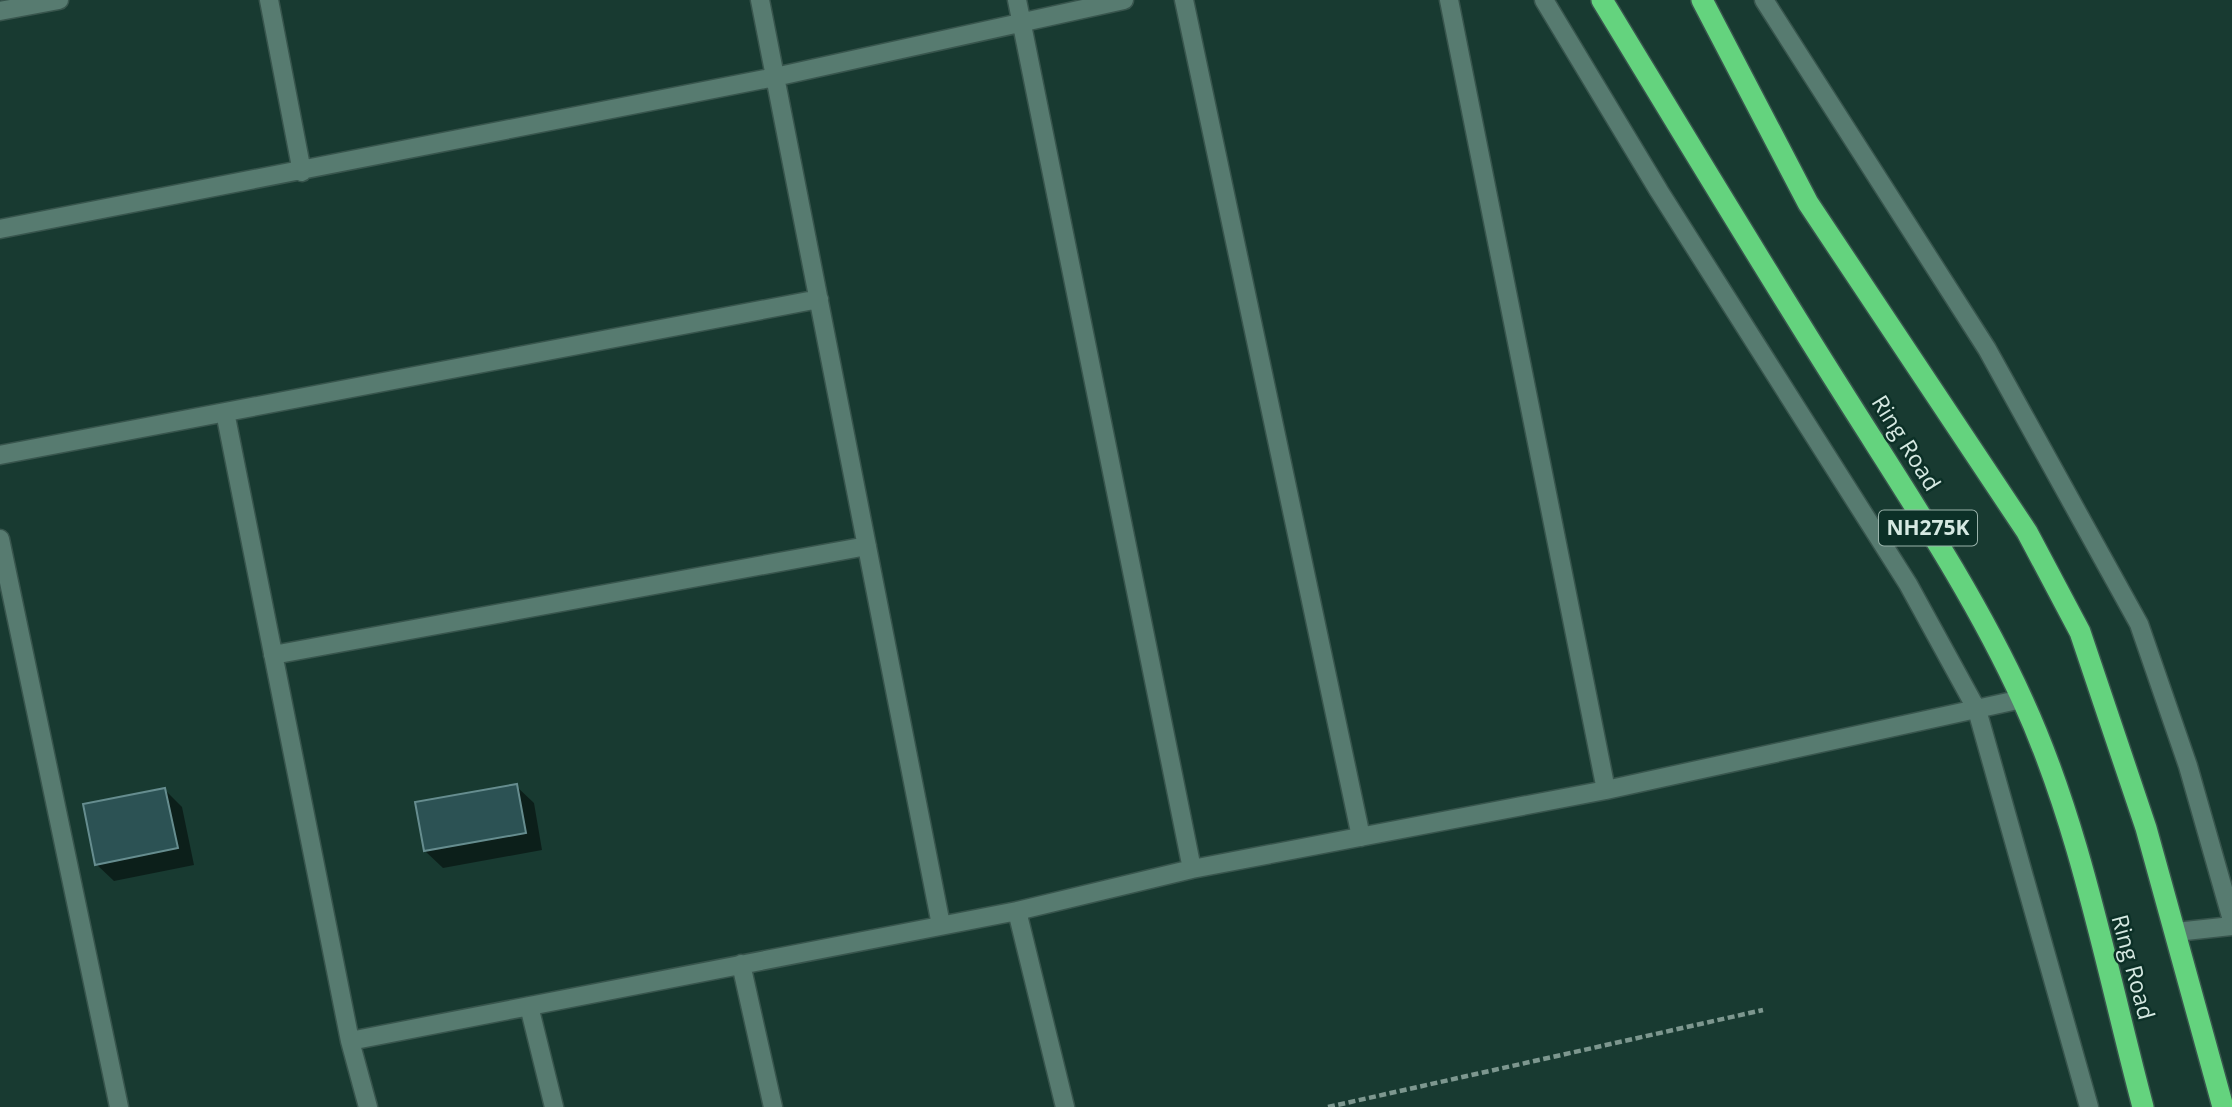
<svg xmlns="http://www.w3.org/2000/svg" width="2232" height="1107" font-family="'Open Sans',sans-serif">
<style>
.shadow{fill:#0007}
.building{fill:#2c5254;stroke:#668d8f;stroke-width:2}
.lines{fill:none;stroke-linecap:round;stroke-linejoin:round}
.minor-casing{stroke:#38554d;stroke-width:21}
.highway-casing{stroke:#38554d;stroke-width:24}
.path{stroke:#7d978f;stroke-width:4.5;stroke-dasharray:7 3.5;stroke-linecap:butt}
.minor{stroke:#577b70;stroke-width:18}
.highway{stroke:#64d37e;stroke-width:21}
.labels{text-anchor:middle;stroke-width:5;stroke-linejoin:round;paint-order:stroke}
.shield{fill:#0c3027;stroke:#99b2aa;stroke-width:2}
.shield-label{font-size:21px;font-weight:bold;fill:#d6e9e2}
.street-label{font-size:23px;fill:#d6e9e2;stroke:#0c3027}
</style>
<rect width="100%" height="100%" fill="#183a31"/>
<!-- shadow -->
<path class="shadow" d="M516,786L534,803L542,850L443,868L425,851Z
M165,790L182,807L194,865L114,881L96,864Z"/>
<!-- building -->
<path class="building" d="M517,784L526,833L424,851L415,802Z
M165,788L178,848L95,865L83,804Z"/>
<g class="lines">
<!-- minor casing -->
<g class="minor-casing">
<path id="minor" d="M269,0L302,172
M760,0L941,925
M1017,0L1192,869
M1184,0L1361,837
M1449,0L1606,790
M1544,0L1659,191L1908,584L1977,710L2089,1107
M1764,0L1987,349L2139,624L2188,766L2232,920
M0,11L59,0
M0,229L775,77L1124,0
M225,412L350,1041L368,1107
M0,455L819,299
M0,539L119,1107
M273,655L867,546
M1017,911L1065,1107
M2176,932L2232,926
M741,964L773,1107
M529,1006L554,1107
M350,1041L1017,911L1192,869L1606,790L2022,699"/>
</g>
<!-- highway casing -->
<g class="highway-casing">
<path id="highway" d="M1602,0C1681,130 1759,260 1840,388C1904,490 1973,591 2023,701C2081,828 2107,972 2143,1107
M1702,0L1808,203L2027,532L2080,632L2146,828L2223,1107"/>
</g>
<!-- path -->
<path class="path" d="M1328,1107L1763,1010"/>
<!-- minor -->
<use href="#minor" class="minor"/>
<!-- highway -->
<use href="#highway" class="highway"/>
</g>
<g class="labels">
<!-- shield labels -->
<rect class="shield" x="1879" y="510.5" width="98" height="35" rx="5"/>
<g class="shield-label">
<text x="1928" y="535">NH275K</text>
</g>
<!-- street labels -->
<g class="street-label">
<text transform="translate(1906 443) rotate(58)" y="8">Ring Road</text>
<text transform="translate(2133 967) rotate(75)" y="8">Ring Road</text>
</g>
</g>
</svg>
